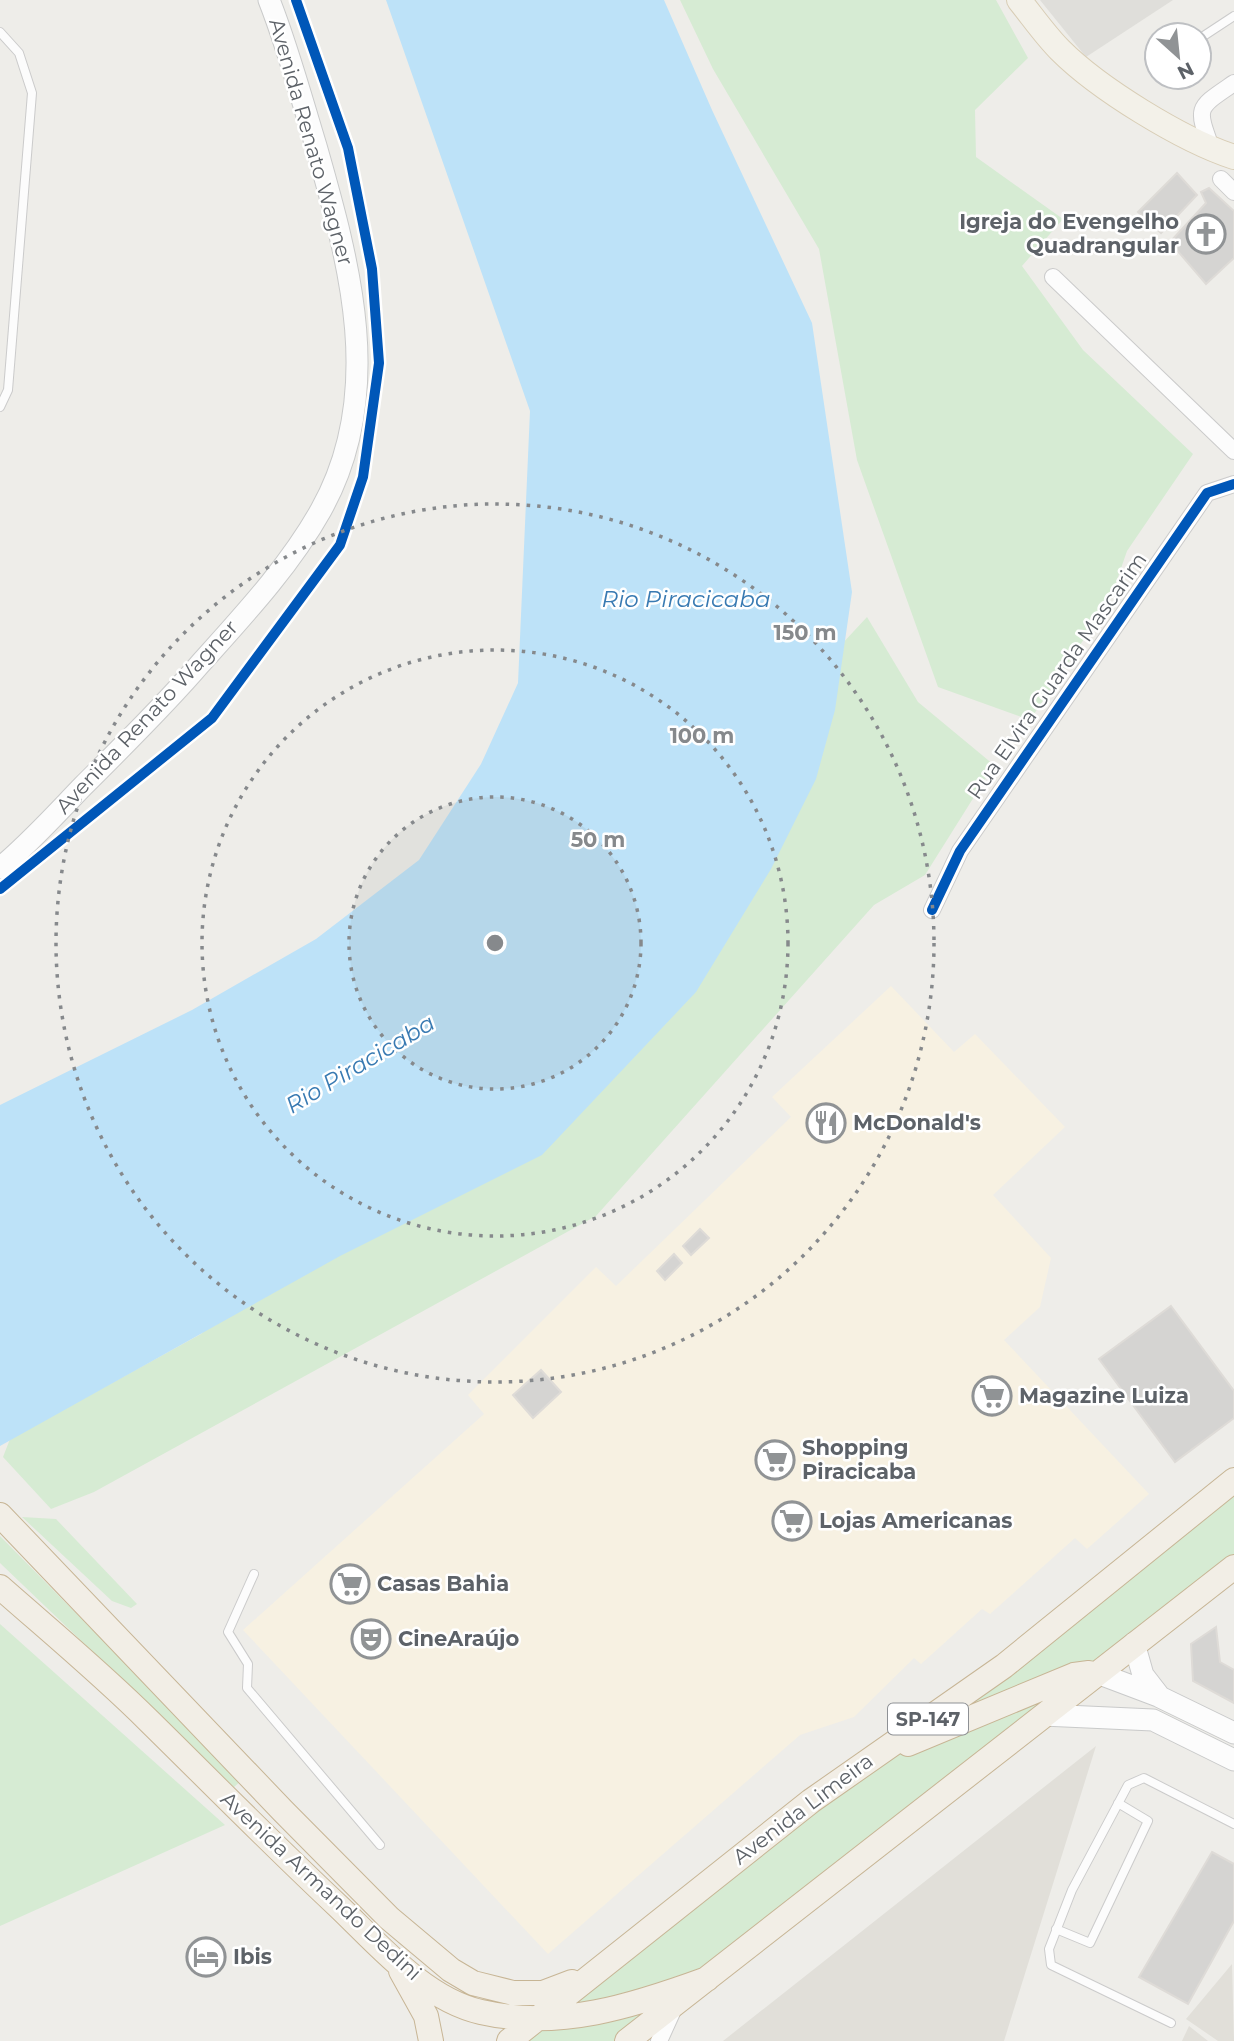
<svg xmlns="http://www.w3.org/2000/svg" width="1234" height="2041" font-family="Montserrat,sans-serif">
<style>
.commercial{fill:#f7f1e2}
.industrial{fill:#dfdeda}
.education{fill:#e1dfd9}
.green{fill:#d6ebd3}
.water{fill:#bde2f8}
.building{fill:#d5d4d2;stroke:#dedbd7;stroke-width:2}
.lines{fill:none;stroke-linecap:round;stroke-linejoin:round}
.service-casing{stroke:#cbcbcb;stroke-width:10}
.minor-casing{stroke:#cbcbcb;stroke-width:18}
.secondary-casing{stroke:#c9caca;stroke-width:23}
.primary-casing{stroke:#d8cdb5;stroke-width:26}
.trunk-casing{stroke:#c7b595;stroke-width:26}
.service{stroke:#fcfcfc;stroke-width:8}
.minor{stroke:#fcfcfc;stroke-width:16}
.secondary{stroke:#fcfcfc;stroke-width:21}
.primary{stroke:#f3f1e9;stroke-width:24}
.trunk{stroke:#f2eee6;stroke-width:24}
.cycleway-casing{stroke:#fff;stroke-width:15}
.cycleway{stroke:#0057b8;stroke-width:10}
.ring{fill:none;stroke:#86898c;stroke-width:3.5;stroke-dasharray:3.5 7}
.labels{text-anchor:middle;stroke-width:5;stroke-linejoin:round;paint-order:stroke}
.shield{fill:#fff;stroke:#8e9195;stroke-width:2}
.shield-label{font-size:19px;font-weight:bold;fill:#5d6268}
.street-label{font-size:21px;fill:#5d6268;stroke:#fff}
.poi-label{font-size:21px;font-weight:bold;fill:#5d6268;stroke:#fff;text-anchor:start}
.water-label{font-size:23px;font-style:italic;fill:#387ab2;stroke:#fff}
.centre{fill:#86898c;stroke:#fff;stroke-width:3.5}
.ring-label{font-size:21px;text-anchor:middle;font-weight:bold;fill:#86898c;stroke:#fff;stroke-width:5;stroke-linejoin:round;paint-order:stroke}
</style>
<rect width="100%" height="100%" fill="#eeede9"/>
<!-- commercial -->
<path class="commercial" d="M891,986L954,1052L975,1034L1065,1127L993,1195L1051,1258L1040,1307L1004,1340L1149,1494L1087,1549L1075,1538L990,1614L982,1609L921,1664L914,1658L854,1717L800,1735L548,1954L243,1630L484,1414L468,1395L596,1267L616,1286L791,1117L772,1097Z"/>
<!-- industrial -->
<path class="industrial" d="M1040,0H1173L1086,57Z"/>
<!-- education -->
<path class="education" d="M1096,1746L1004,2041H723Z
M1232,1964L1234,2041H1218L1186,2019Z
M1189,2026L1208,2041H1182Z"/>
<!-- green -->
<path class="green" d="M680,0H996L1028,58L975,110L976,157L1063,219L1022,266L1083,350L1193,454L1127,551L1110,600L1030,720L938,687L857,460L819,249L713,69Z
M867,617L918,702L994,765L925,875L874,905L596,1216L94,1492L51,1509L3,1457L10,1439L201,1334Z
M1234,1480V1570L627,2041H509Z
M22,1517L56,1519L137,1604L131,1608L112,1601Z
M0,1536L241,1781L234,1787L0,1563Z
M0,1624L225,1825L0,1926Z"/>
<!-- water -->
<path class="water" d="M386,0H664L712,110L812,323L852,592L835,710L816,779L771,869L696,992L542,1155L340,1256L0,1446V1105L192,1010L316,939L419,860L481,764L518,683L530,411Z"/>
<!-- building -->
<path class="building" d="M1177,173L1197,195L1161,233L1138,212Z
M1209,188L1234,211V258L1206,284L1170,242L1206,203L1201,192Z
M700,1229L709,1238L691,1255L683,1246Z
M674,1254L682,1263L665,1280L657,1271Z
M1171,1306L1234,1391V1418L1175,1462L1099,1359Z
M541,1370L561,1392L533,1418L513,1395Z
M1216,1627L1220,1662L1234,1670V1703L1193,1681L1191,1644Z
M1212,1852L1234,1864V1921L1188,2004L1139,1977Z"/>
<g class="lines">
<!-- service casing -->
<g class="service-casing">
<path id="service" d="M0,32L19,53L32,93L8,390L0,407
M1199,39L1234,16
M254,1574L228,1632L248,1664L247,1688L380,1845
M1056,1929L1090,1943L1148,1821L1118,1803
M1171,2023L1051,1965L1049,1949L1072,1890L1128,1785L1144,1778L1234,1824"/>
</g>
<!-- minor casing -->
<g class="minor-casing">
<path id="minor" d="M1212,150C1196,106 1196,109 1234,83
M1221,179L1234,192
M1053,277L1234,451
M932,910L960,851L1207,493L1234,484
M659,2041L674,2008"/>
</g>
<!-- secondary casing -->
<g class="secondary-casing">
<path id="secondary" d="M0,868C30,843 56,814 83,786C123,746 163,707 200,664C243,616 289,567 321,510C386,394 350,265 316,146C301,97 288,48 269,0
M1134,1643L1143,1675L1160,1697L1234,1733
M1097,1673L1158,1696
M1043,1715L1153,1720L1234,1760"/>
</g>
<!-- primary casing -->
<g class="primary-casing">
<path id="primary" d="M1019,0C1032,16 1045,35 1060,50C1099,89 1182,140 1234,157"/>
</g>
<!-- trunk casing -->
<g class="trunk-casing">
<path id="trunk" d="M0,1515L283,1811L389,1918L451,1970L473,1983L513,1993H543L572,1982
M0,1587C50,1631 102,1674 149,1721C212,1783 274,1846 338,1906C378,1944 424,1999 481,2012C559,2030 633,2006 707,1979
M908,1744L1074,1675L1089,1673
M401,1971L426,2016L431,2041
M509,2041L811,1801L1004,1666L1234,1480
M627,2041L1234,1567"/>
</g>
<!-- service -->
<use href="#service" class="service"/>
<!-- minor -->
<use href="#minor" class="minor"/>
<!-- secondary -->
<use href="#secondary" class="secondary"/>
<!-- primary -->
<use href="#primary" class="primary"/>
<!-- trunk -->
<use href="#trunk" class="trunk"/>
<!-- cycleway casing -->
<g class="cycleway-casing">
<path id="cycleway" d="M0,889L212,718L340,545L363,477L379,363L372,269L348,148L296,0
M932,910L960,851L1207,493L1234,484"/>
</g>
<!-- cycleway -->
<use href="#cycleway" class="cycleway"/>
</g>
<!-- distance rings -->
<circle cx="495" cy="943" r="146" fill="#86898c" fill-opacity=".12"/>
<g class="ring">
<circle cx="495" cy="943" r="146"/>
<circle cx="495" cy="943" r="293"/>
<circle cx="495" cy="943" r="439"/>
</g>
<!-- icons -->
<defs>
<g id="church-ring" transform="scale(2.0125)"><circle r="9.5" fill="#fff" stroke="#909395" stroke-width="1.5"/><path d="M-1.2-6h2.4v3.5h3.3v2.4h-3.3V6h-2.4V-.1h-3.3v-2.4h3.3Z" fill="#909395"/></g>
<g id="restaurant-ring" transform="scale(2.0125)"><circle r="9.5" fill="#fff" stroke="#909395" stroke-width="1.5"/><path d="M-5-6h1v4h1v-4h1v4h1v-4h1v5L-1.5 .5V6h-2V.5L-5-1ZM5-6V6H3V1.5H1.5Q1.5-4 5-6Z" fill="#909395"/></g>
<g id="supermarket-ring" transform="scale(2.0125)"><circle r="9.5" fill="#fff" stroke="#909395" stroke-width="1.5"/><path d="M-6-5.5h2.5l.6 2H6L4.5 2H-2.5L-4.4-4H-6ZM-1.5 3.2a1.3 1.3 0 1 0 .1 0ZM3 3.2a1.3 1.3 0 1 0 .1 0Z" fill="#909395"/></g>
<g id="theatre-ring" transform="scale(2.0125)"><circle r="9.5" fill="#fff" stroke="#909395" stroke-width="1.5"/><path d="M-5-5.5Q0-4 5-5.5V0Q5 5 0 6Q-5 5-5 0ZM-3.3-2.5H-1v1.5H-3.3ZM1-2.5H3.3v1.5H1ZM-2.8 1Q0 5.5 2.8 1Z" fill="#909395"/></g>
<g id="hotel-ring" transform="scale(2.0125)"><circle r="9.5" fill="#fff" stroke="#909395" stroke-width="1.5"/><path d="M-6-4.5h1.5V1H6V5H4.5V3h-9V5H-6ZM-4 0a1.8 1.8 0 1 1 3.6 0ZM.5 0V-2.5h3Q6-2.5 6 0Z" fill="#909395"/></g>
</defs>
<g fill-rule="evenodd">
<use href="#church-ring" x="1206" y="234"/>
<use href="#restaurant-ring" x="826" y="1123"/>
<use href="#supermarket-ring" x="992" y="1396"/>
<use href="#supermarket-ring" x="775" y="1460"/>
<use href="#supermarket-ring" x="792" y="1521"/>
<use href="#supermarket-ring" x="350" y="1584"/>
<use href="#theatre-ring" x="371" y="1639"/>
<use href="#hotel-ring" x="206" y="1957"/>
</g>
<g class="labels">
<!-- shield labels -->
<rect class="shield" x="888" y="1703.5" width="80" height="31" rx="5"/>
<g class="shield-label">
<text x="928" y="1726">SP-147</text>
</g>
<!-- street labels -->
<g class="street-label">
<text transform="translate(311 142) rotate(74)" y="7">Avenida Renato Wagner</text>
<text transform="translate(1057 676) rotate(-55)" y="7">Rua Elvira Guarda Mascarim</text>
<text transform="translate(147 717) rotate(-47)" y="7">Avenida Renato Wagner</text>
<text transform="translate(803 1809) rotate(-37)" y="7">Avenida Limeira</text>
<text transform="translate(321 1886) rotate(43)" y="7">Avenida Armando Dedini</text>
</g>
<!-- poi labels -->
<g class="poi-label">
<text x="1179" y="229" text-anchor="end">Igreja do Evengelho<tspan x="1179" dy="24">Quadrangular</tspan></text>
<text x="853" y="1130">McDonald's</text>
<text x="1019" y="1403">Magazine Luiza</text>
<text x="802" y="1455">Shopping<tspan x="802" dy="24">Piracicaba</tspan></text>
<text x="819" y="1528">Lojas Americanas</text>
<text x="377" y="1591">Casas Bahia</text>
<text x="398" y="1646">CineAraújo</text>
<text x="233" y="1964">Ibis</text>
</g>
<!-- water labels -->
<g class="water-label">
<text x="686" y="607">Rio Piracicaba</text>
<text transform="translate(360 1064) rotate(-31)" y="8">Rio Piracicaba</text>
</g>
</g>
<circle cx="495" cy="943" r="10" class="centre"/>
<g class="ring-label">
<text x="805" y="640">150 m</text>
<text x="702" y="743">100 m</text>
<text x="598" y="847">50 m</text>
</g>
<!-- north arrow -->
<g transform="translate(1178 56) rotate(153)"><circle r="33" fill="#ffffff" stroke="#bec0c3" stroke-width="2"/>
<path d="M0-5L12 26L0 18L-12 26Z" fill="#909395"/>
<text y="-10" font-size="19" font-weight="bold" text-anchor="middle" fill="#5d6268">N</text>
</g>
</svg>
